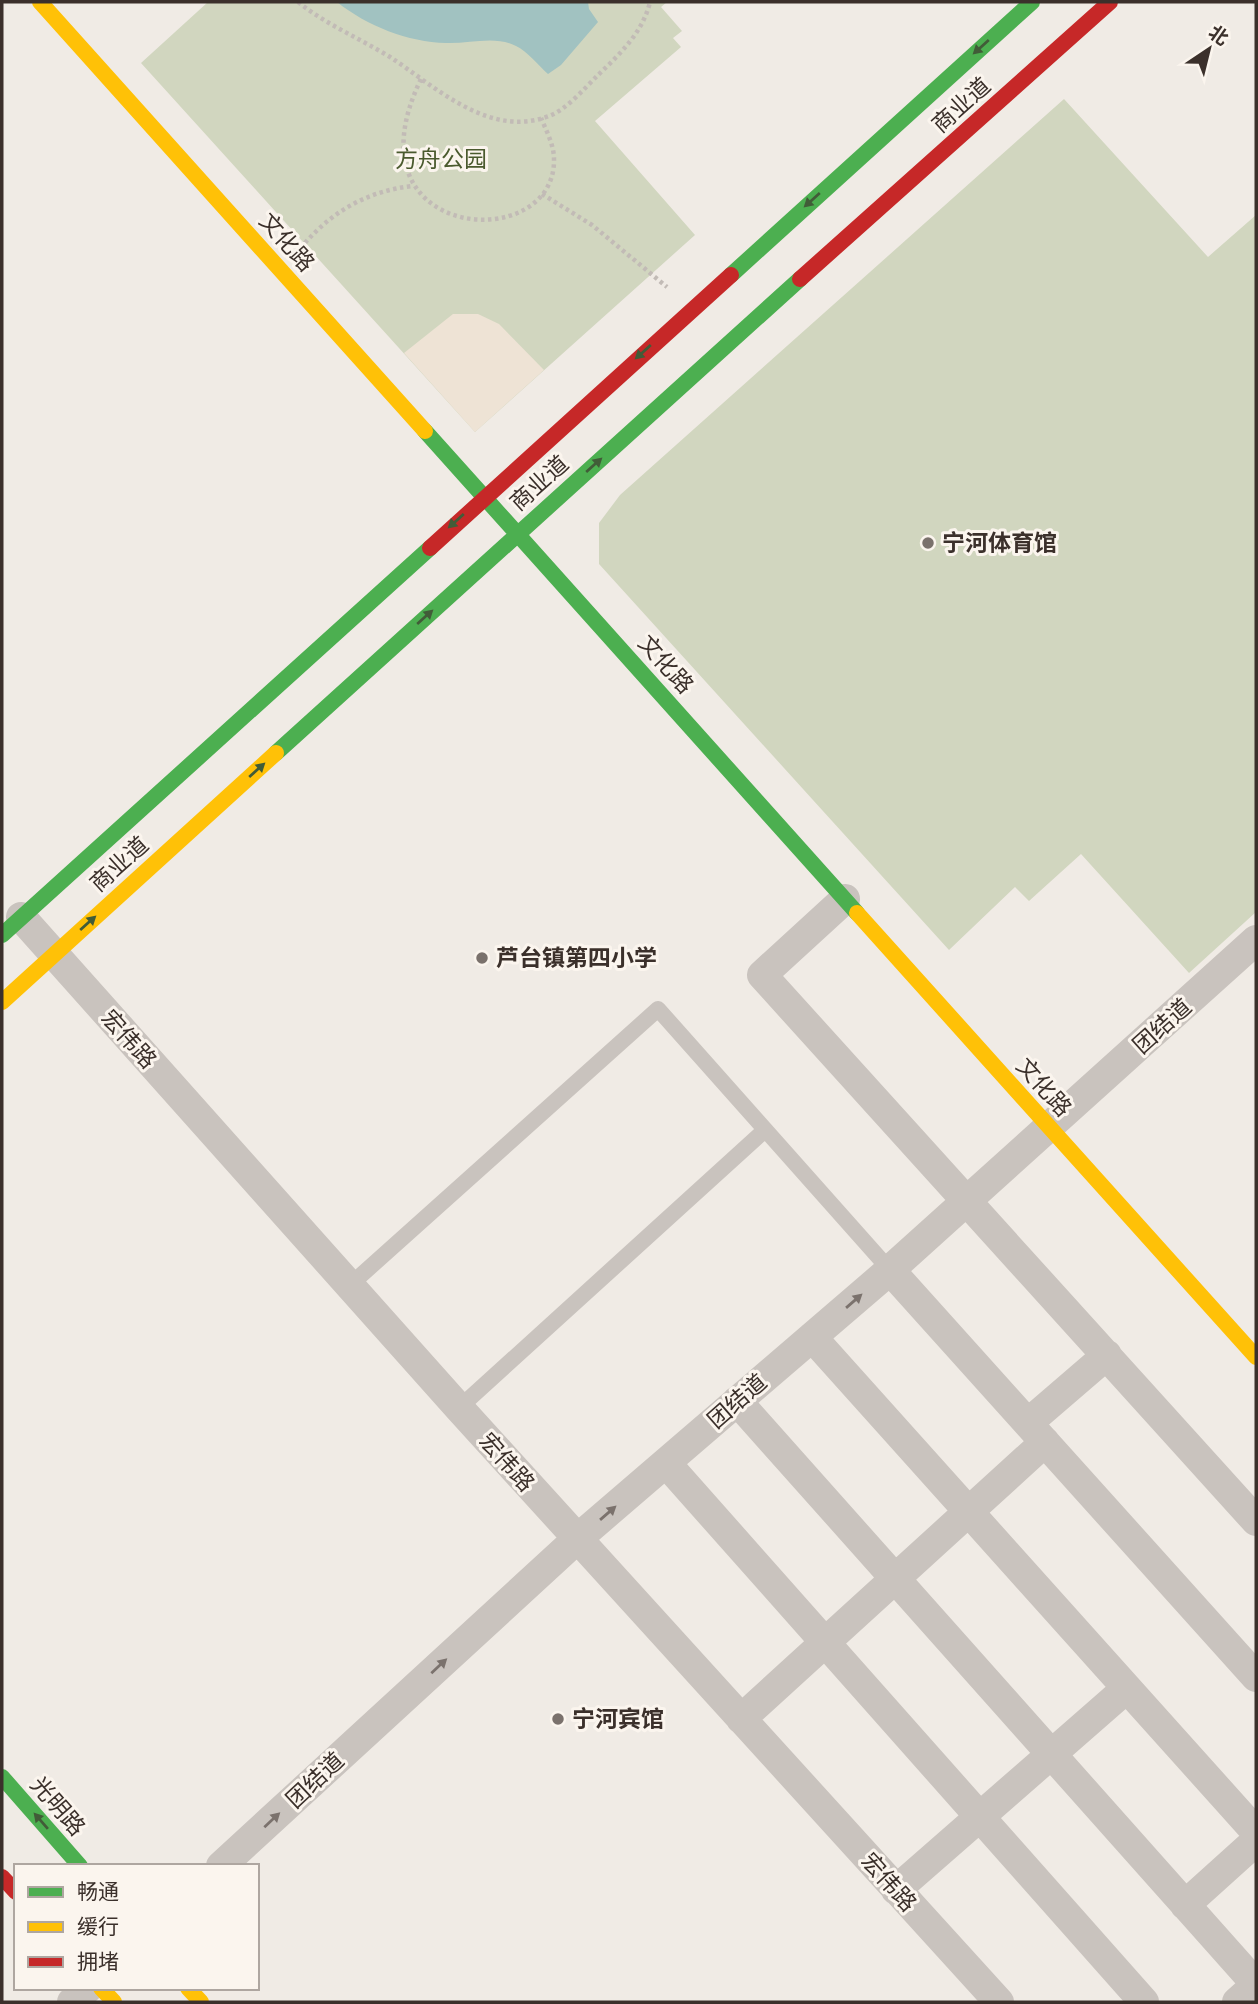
<svg xmlns="http://www.w3.org/2000/svg" width="1258" height="2004" font-family="'Archivo Narrow','Noto Sans SC',sans-serif">
<style>
.green{fill:#d1d6bf}
.plaza{fill:#eee3d5}
.water{fill:#a1c2c1}
.lines{fill:none;stroke-linecap:round;stroke-linejoin:round}
.path{stroke:#c2bbb6;stroke-width:4.5;stroke-dasharray:3.5 3.5;stroke-linecap:butt}
.lane{stroke:#c9c3be;stroke-width:16}
.street{stroke:#c9c3be;stroke-width:30}
.fast{stroke:#4caf50;stroke-width:16}
.slow{stroke:#ffc107;stroke-width:16}
.jam{stroke:#c62828;stroke-width:16}
.oneway{fill:#415c38}
.oneway2{fill:#7b726d}
.poi-dot{fill:#7a716c;stroke:#fbf5ee;stroke-width:2.5}
.labels{text-anchor:middle;stroke-width:6;stroke-linejoin:round;paint-order:stroke}
.street-label{font-size:23px;fill:#3b302b;stroke:#fbf5ee}
.park-label{font-size:23px;fill:#4a5a2e;stroke:#fbf5ee}
.poi-label{font-size:23px;font-weight:bold;fill:#3b302b;stroke:#fbf5ee;text-anchor:start}
</style>
<rect width="100%" height="100%" fill="#f0ebe5"/>
<!-- green -->
<path class="green" d="M208,2H667L661,7L682,31L673,38L681,47L595,121L695,235L475,432L141,63Z
M1064,99L1208,257L1256,215V912L1189,973L1081,854L1029,901L1015,887L949,950L599,564V523L620,495Z"/>
<!-- plaza -->
<path class="plaza" d="M453,314H478L499,324L544,370L475,432L404,353Z"/>
<!-- water -->
<path class="water" d="M337,2H588L589,9L598,22L561,65L548,74C538,65 527,51 516,46C495,35 469,44 446,43C408,42 367,26 337,2Z"/>
<g class="lines">
<!-- path -->
<path class="path" d="M298,2C327,25 359,38 390,57C436,87 489,139 549,116C566,110 585,88 598,75C620,54 643,32 650,2
M421,79C342,242 556,256 554,159C554,145 546,130 541,118
M542,194L592,225L667,287
M305,243C334,210 369,191 412,186"/>
<!-- lane -->
<path class="lane" d="M349,1286L658,1009L890,1270
M459,1408L765,1130"/>
<!-- street -->
<path class="street" d="M845,899L762,975L1256,1521
M21,917L459,1408L999,2002
M890,1270L1256,1677
M812,1337L1256,1832
M737,1401L1256,1984
M1028,1423L1107,1355
M666,1463L1144,2002
M741,1719L1045,1442
M221,1866L577,1539L890,1270L1256,940
M896,1890L1127,1688
M1185,1905L1256,1841
M72,2002L88,1988
M1237,2002L1256,1985"/>
<!-- fast -->
<path class="fast" d="M731,275L1032,2
M425,431L857,913
M276,753L800,279
M2,935L430,548
M2,1777L80,1866"/>
<!-- slow -->
<path class="slow" d="M40,2L425,431
M857,913L1256,1357
M2,1002L276,753
M101,1988L114,2002
M188,1988L201,2002"/>
<!-- jam -->
<path class="jam" d="M800,279L1110,2
M430,548L731,275
M2,1877L16,1892"/>
</g>
<!-- one-way arrows -->
<defs><path id="oneway-solid" d="M-6-.8H1V-3.2L6.5 0L1 3.2V.8H-6Z" transform="scale(1.75)"/></defs>
<g class="oneway">
<use href="#oneway-solid" transform="translate(981 47) rotate(138)"/>
<use href="#oneway-solid" transform="translate(812 200) rotate(138)"/>
<use href="#oneway-solid" transform="translate(643 352) rotate(138)"/>
<use href="#oneway-solid" transform="translate(594 465) rotate(-42)"/>
<use href="#oneway-solid" transform="translate(456 521) rotate(138)"/>
<use href="#oneway-solid" transform="translate(425 617) rotate(-42)"/>
<use href="#oneway-solid" transform="translate(257 770) rotate(-42)"/>
<use href="#oneway-solid" transform="translate(88 923) rotate(-42)"/>
<use href="#oneway-solid" transform="translate(41 1821) rotate(-131)"/>
</g>
<g class="oneway2">
<use href="#oneway-solid" transform="translate(854 1301) rotate(-41)"/>
<use href="#oneway-solid" transform="translate(608 1513) rotate(-41)"/>
<use href="#oneway-solid" transform="translate(439 1666) rotate(-43)"/>
<use href="#oneway-solid" transform="translate(272 1820) rotate(-43)"/>
</g>
<!-- markers -->
<g class="poi-dot">
<circle cx="928" cy="543" r="7"/>
<circle cx="482" cy="958" r="7"/>
<circle cx="558" cy="1719" r="7"/>
</g>
<g class="labels">
<!-- street labels -->
<g class="street-label">
<text transform="translate(961 105) rotate(-42)" y="8">商业道</text>
<text transform="translate(287 242) rotate(48)" y="8">文化路</text>
<text transform="translate(539 483) rotate(-42)" y="8">商业道</text>
<text transform="translate(666 664) rotate(48)" y="8">文化路</text>
<text transform="translate(119 864) rotate(-42)" y="8">商业道</text>
<text transform="translate(1162 1026) rotate(-42)" y="8">团结道</text>
<text transform="translate(129 1039) rotate(48)" y="8">宏伟路</text>
<text transform="translate(1044 1087) rotate(48)" y="8">文化路</text>
<text transform="translate(737 1401) rotate(-41)" y="8">团结道</text>
<text transform="translate(507 1462) rotate(48)" y="8">宏伟路</text>
<text transform="translate(315 1780) rotate(-43)" y="8">团结道</text>
<text transform="translate(58 1806) rotate(49)" y="8">光明路</text>
<text transform="translate(889 1882) rotate(48)" y="8">宏伟路</text>
</g>
<!-- park labels -->
<g class="park-label">
<text x="441" y="167">方舟公园</text>
</g>
<!-- poi labels -->
<g class="poi-label">
<text x="942" y="551">宁河体育馆</text>
<text x="496" y="966">芦台镇第四小学</text>
<text x="572" y="1727">宁河宾馆</text>
</g>
</g>
<!-- border -->
<rect width="1258" height="2004" fill="none" stroke="#3b302b" stroke-width="7"/>
<!-- legend -->
<rect x="14" y="1864" width="245" height="126" fill="#fbf5ee" stroke="#aea6a0" stroke-width="2"/>
<rect x="28" y="1887" width="35" height="10" fill="#4caf50" stroke="#aea6a0" stroke-width="2"/>
<text x="77" y="1899" font-size="21" fill="#3b302b">畅通</text>
<rect x="28" y="1922" width="35" height="10" fill="#ffc107" stroke="#aea6a0" stroke-width="2"/>
<text x="77" y="1934" font-size="21" fill="#3b302b">缓行</text>
<rect x="28" y="1957" width="35" height="10" fill="#c62828" stroke="#aea6a0" stroke-width="2"/>
<text x="77" y="1969" font-size="21" fill="#3b302b">拥堵</text>
<!-- north arrow -->
<g transform="translate(1209 49) rotate(35)" stroke="#fbf5ee" stroke-width="5" paint-order="stroke">
<path d="M0-5L12 26L0 18L-12 26Z" fill="#3b302b"/>
<text y="-10" font-size="19" font-weight="bold" text-anchor="middle" fill="#3b302b">北</text>
</g>
</svg>
